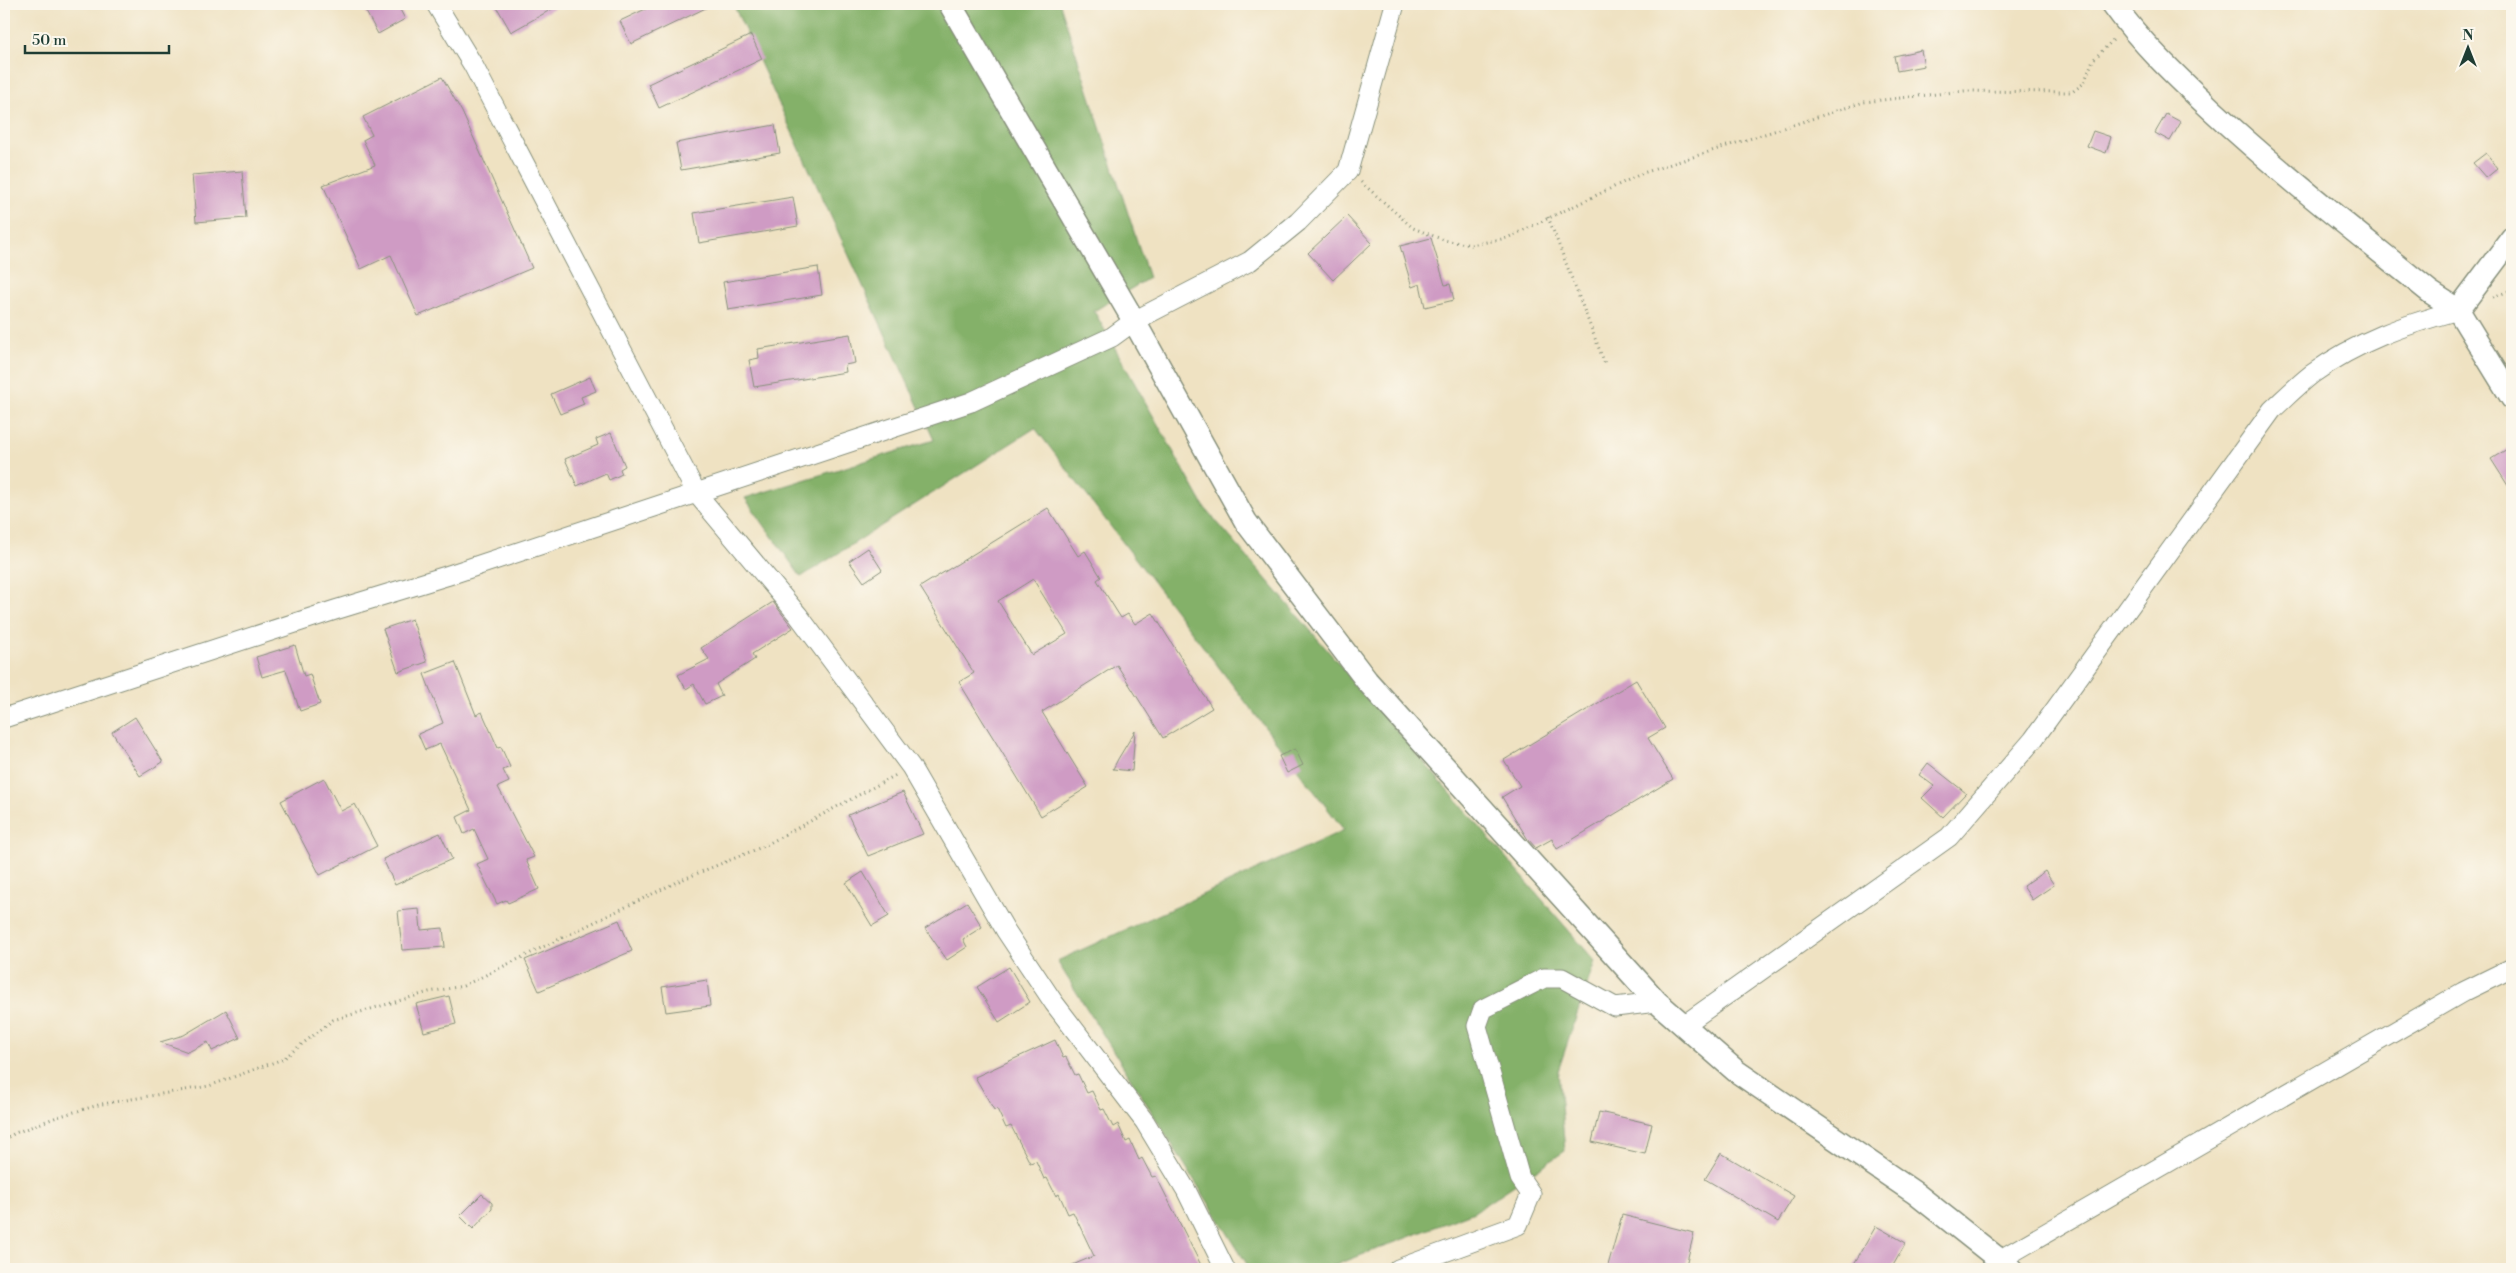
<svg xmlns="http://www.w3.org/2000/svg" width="2516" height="1273" font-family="'Libre Bodoni',serif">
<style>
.forest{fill:#84b169;stroke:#52774e}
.building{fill:#cf9bc4;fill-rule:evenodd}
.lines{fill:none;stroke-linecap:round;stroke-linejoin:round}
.minor-casing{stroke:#87907b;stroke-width:21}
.tertiary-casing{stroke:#87907b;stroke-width:25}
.path{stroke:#87907b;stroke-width:3;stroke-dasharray:1 4;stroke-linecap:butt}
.minor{stroke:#fff;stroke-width:19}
.tertiary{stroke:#fff;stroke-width:22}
</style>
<rect width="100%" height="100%" fill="#fbf7ec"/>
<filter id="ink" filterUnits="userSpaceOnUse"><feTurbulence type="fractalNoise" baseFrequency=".02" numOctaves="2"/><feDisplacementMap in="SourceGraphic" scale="10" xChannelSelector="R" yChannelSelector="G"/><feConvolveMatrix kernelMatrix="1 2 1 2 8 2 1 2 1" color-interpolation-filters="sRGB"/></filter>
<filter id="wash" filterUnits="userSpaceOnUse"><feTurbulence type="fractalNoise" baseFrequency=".0096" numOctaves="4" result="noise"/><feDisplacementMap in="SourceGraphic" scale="20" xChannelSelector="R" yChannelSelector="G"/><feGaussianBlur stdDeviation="1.12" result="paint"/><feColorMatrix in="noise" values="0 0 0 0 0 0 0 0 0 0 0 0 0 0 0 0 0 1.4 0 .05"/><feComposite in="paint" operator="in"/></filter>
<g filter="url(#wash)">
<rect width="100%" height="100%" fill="#efe2c2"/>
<!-- forest -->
<path class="forest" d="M733,4H1060L1149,278L1094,311L1205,508L1595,961L1558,1071L1565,1151L1474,1212L1325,1269H1250L1057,961L1344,830L1035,428L801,577L745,498L934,440Z"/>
<g id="blocks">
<!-- building -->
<path class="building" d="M376,4H397L405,19L378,34L365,10Z
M495,4H561L511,32Z
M656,4H714L631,44L620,21Z
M751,35L762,59L659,108L648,84Z
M1921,50L1924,66L1897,71L1894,56Z
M442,77L462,112L532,268L418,316L391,255L361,269L323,185L375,165L363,140L372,135L363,117Z
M2166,114L2181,122L2170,141L2155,133Z
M775,125L780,153L681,170L676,143Z
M2093,131L2111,137L2106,153L2087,146Z
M2486,153L2498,168L2486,178L2473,163Z
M242,171L246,218L196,222L192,175Z
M793,197L798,226L699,243L694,213Z
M1347,216L1372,243L1333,280L1308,253Z
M1431,238L1445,285L1450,284L1454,300L1425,307L1420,284L1412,287L1400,246Z
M818,267L822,295L728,310L723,282Z
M850,334L855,363L845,365L846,372L754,387L749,360L759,358L758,349Z
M590,377L596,391L581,397L584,404L560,414L551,394Z
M611,433L625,466L620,469L622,474L609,480L606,473L577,486L565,459L598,445L596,439Z
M2512,446V492L2491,459Z
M1048,508L1078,556L1085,551L1101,577L1097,580L1121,618L1128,614L1135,624L1153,613L1212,708L1163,738L1117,665L1042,712L1088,787L1041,816L959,682L974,673L920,587ZM1033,579L1067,634L1032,655L998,601Z
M868,548L882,570L864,582L849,561Z
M773,602L793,628L752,654L755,659L716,684L722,696L705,704L694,684L686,689L678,675L709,659L701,648Z
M412,619L427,662L398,672L383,629Z
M295,645L304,676L310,674L320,704L300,711L286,670L262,677L256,657Z
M455,662L476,715L482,712L498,748L501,747L510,767L503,770L509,782L498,787L534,857L526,860L539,889L508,903L506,900L497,904L477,864L488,859L474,829L464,834L457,817L471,810L440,744L425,750L418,734L443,723L424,674Z
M1636,680L1665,728L1648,738L1673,779L1557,849L1552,839L1536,848L1527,838L1502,797L1520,786L1504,760Z
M135,717L163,762L140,776L112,732Z
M1135,731L1132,771L1113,769L1118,759Z
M1295,749L1303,765L1287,773L1279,756Z
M1928,763L1966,793L1943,817L1922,798L1934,786L1919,775Z
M324,778L341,811L355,804L377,846L320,875L281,801Z
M903,792L923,834L868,856L848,815Z
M440,833L452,859L395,885L383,859Z
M2045,871L2054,885L2032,900L2023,886Z
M863,872L889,916L872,926L846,883Z
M967,902L982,927L963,939L967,947L947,960L925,928Z
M419,909L421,930L443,928L445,947L402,950L398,911Z
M619,920L632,951L539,991L525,960Z
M1009,967L1030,1002L999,1022L977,987Z
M707,980L710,1006L666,1012L662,987Z
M449,996L456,1024L424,1032L416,1004Z
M226,1010L240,1038L212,1051L208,1042L188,1052L160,1042L184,1035Z
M1055,1040L1063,1058L1066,1057L1075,1075L1078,1074L1087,1093L1092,1091L1101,1110L1104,1109L1113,1127L1118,1124L1126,1142L1130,1140L1139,1160L1142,1158L1152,1177L1156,1176L1203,1269H1063L1094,1256L1073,1212L1068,1214L1059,1194L1056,1196L1047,1178L1044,1179L1036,1161L1030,1163L1011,1126L1006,1128L997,1109L994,1110L975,1077Z
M1599,1112L1652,1124L1645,1154L1592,1142Z
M1721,1153L1794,1196L1778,1222L1705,1179Z
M482,1194L492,1203V1209L473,1229L460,1216Z
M1622,1215L1694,1233L1685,1269H1607Z
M1876,1226L1906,1243L1891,1269H1851Z"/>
</g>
</g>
<g filter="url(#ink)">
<use href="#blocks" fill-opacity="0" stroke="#87907b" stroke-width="1"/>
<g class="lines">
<!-- minor casing -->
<g class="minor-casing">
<path id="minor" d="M436,4L473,65L697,494L798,615L911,767L1006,931L1054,1003L1145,1122L1186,1190L1225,1269
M4,718L335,610L446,576L971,402L1112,337L1134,321L1250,261L1298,222L1348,171L1395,4
M1684,1025L1949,837L2033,740L2272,410C2285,398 2298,385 2312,374C2358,341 2404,325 2458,310
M2001,1259L2463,992L2512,968
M1398,1269L1518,1225L1531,1194L1520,1178L1477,1026L1483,1009L1544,978H1562L1615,1007L1657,1002"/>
</g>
<!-- tertiary casing -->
<g class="tertiary-casing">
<path id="tertiary" d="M950,4L1134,321L1246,522L1367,681L1657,1002L1736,1071L1915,1193L2011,1269
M2113,4C2141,43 2176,76 2211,109C2281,174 2356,232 2430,292L2458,310L2512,398
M2458,310L2512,238"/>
</g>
<!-- path -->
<path class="path" d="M1361,182L1413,228L1444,240L1471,245L1507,238L1643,173L1864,102L1964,91L2072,92L2084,83L2093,60L2115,38
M1548,217L1605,364
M2493,297L2512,290
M4,1140L15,1133L57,1117L102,1104L209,1086L283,1059L333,1020L429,992L463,986L681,880L762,847L896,775"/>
<!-- minor -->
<use href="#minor" class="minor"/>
<!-- tertiary -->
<use href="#tertiary" class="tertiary"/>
</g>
</g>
<!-- margin -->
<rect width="2516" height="1273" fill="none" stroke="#fbf7ec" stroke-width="20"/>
<!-- north arrow -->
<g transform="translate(2468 48)" stroke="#fbf7ec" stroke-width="4" paint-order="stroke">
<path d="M0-4L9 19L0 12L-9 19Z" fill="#1f3d34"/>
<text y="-8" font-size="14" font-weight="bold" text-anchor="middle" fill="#1f3d34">N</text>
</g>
<!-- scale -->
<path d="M25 45v8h144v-8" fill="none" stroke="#1f3d34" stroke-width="2.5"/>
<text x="32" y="45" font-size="15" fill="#1f3d34" stroke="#fbf7ec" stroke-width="4" paint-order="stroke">50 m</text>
</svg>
